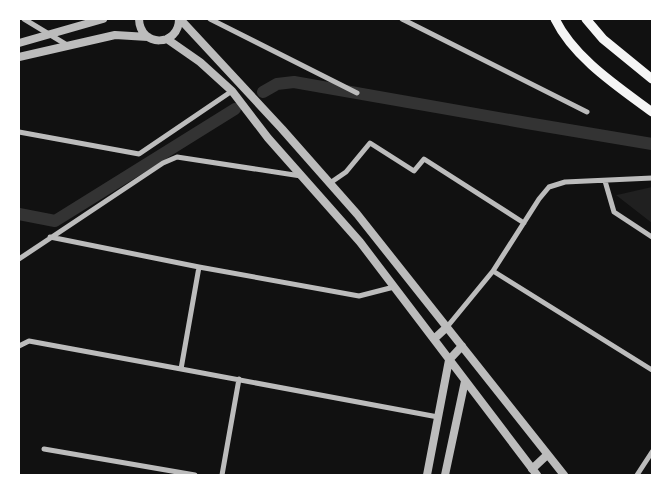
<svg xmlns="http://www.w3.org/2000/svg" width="671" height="494" font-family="Barlow,sans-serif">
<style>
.green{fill:#202020}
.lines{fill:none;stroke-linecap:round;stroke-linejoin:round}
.canal{stroke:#333;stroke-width:12}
.minor{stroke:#bcbcbc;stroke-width:5}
.tertiary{stroke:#bcbcbc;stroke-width:8}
.secondary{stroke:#f5f5f5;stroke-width:9}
</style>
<rect width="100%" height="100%" fill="#111"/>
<!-- green -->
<path class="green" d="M652,187V223L616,195H617Z"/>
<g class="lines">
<!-- canal -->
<path class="canal" d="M263,92L277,84L294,82L527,123L652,144
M19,214L55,221L235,109"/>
<!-- minor -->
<path class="minor" d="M24,19L67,45
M210,19L357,93
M402,19L587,112
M19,132L139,154L232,91
M605,181L614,212L652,237
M330,183L346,172L370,143L414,171L424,159L524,223
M50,237L199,267L359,296L394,287
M19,259L163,163L177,157L301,176
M493,271L652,370
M447,327L493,271L539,199L549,187L565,182L652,178
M19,346L29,341L181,369L199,267
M181,369L438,417
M44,449L195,475
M222,475L239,379
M637,475L652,452"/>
<!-- tertiary -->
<path class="tertiary" d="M139,19C140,48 179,47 179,19
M180,19L282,129L357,214L564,475
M167,39L200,62L232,91L268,138L360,242L537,475
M19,43L103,19
M19,57L115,35L148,37
M434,339L447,327
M532,469L547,455
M427,475L449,360L462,346
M445,475L465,381"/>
<!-- secondary -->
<path class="secondary" d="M555,19C574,58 617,86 652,112
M586,19L603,39L652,79"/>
</g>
<!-- border -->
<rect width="671" height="494" fill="none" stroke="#ffffff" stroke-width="40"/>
</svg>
